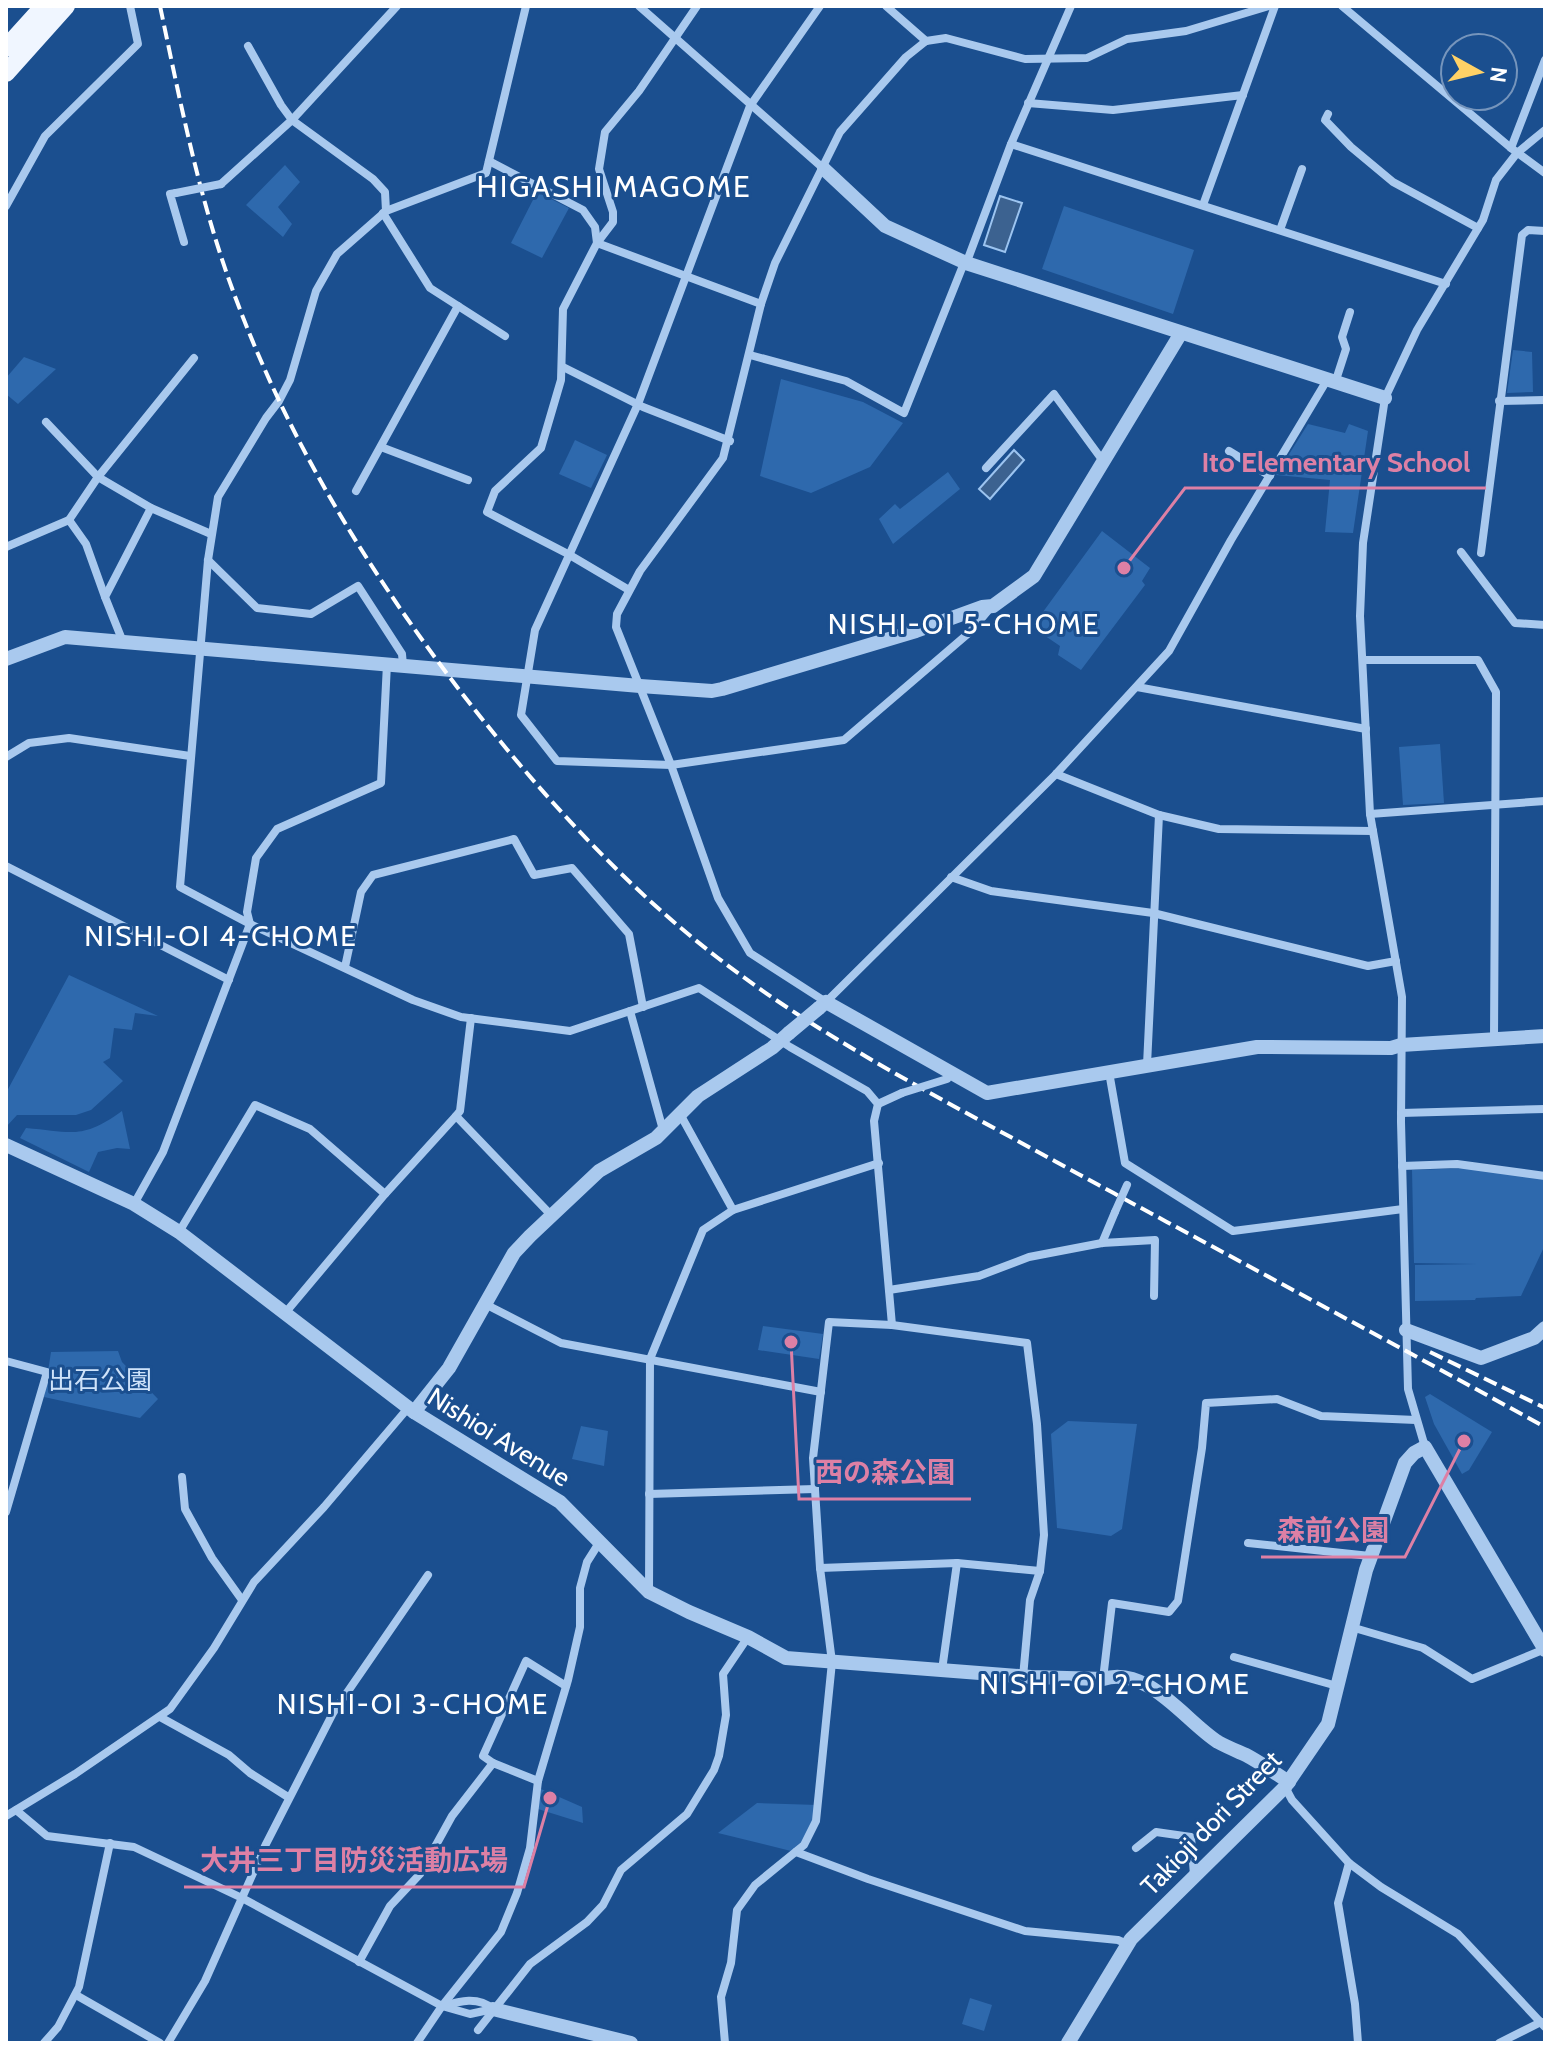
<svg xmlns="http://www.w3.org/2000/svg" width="1551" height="2049" viewBox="0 0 1551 2049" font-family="Cabin,'Noto Sans JP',sans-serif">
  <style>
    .green { fill: #2e69ad }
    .water { fill: #3c6290; stroke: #9cc4f0; stroke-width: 2 }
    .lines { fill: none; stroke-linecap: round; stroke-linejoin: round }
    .minor { stroke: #a9c9ee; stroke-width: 8 }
    .tertiary { stroke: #a9c9ee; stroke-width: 14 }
    .primary { stroke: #f0f6ff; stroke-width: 18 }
    .rail { stroke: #fff; stroke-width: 4; stroke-dasharray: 14 6; stroke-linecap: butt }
    .minor-bridge { stroke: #a9c9ee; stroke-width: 8 }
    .tertiary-bridge { stroke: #a9c9ee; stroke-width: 14 }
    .labels { text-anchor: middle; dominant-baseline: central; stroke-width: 6; stroke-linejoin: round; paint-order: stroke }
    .park-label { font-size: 26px; fill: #cfe3fa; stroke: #1b4f8f }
    .street-label { font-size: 26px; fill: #fff; stroke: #1b4f8f }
    .neighbourhood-label { font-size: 28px; letter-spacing: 2px; fill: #fff; stroke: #1b4f8f }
    .quarter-label { font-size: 30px; letter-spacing: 2px; fill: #fff; stroke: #1b4f8f }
    .leader { fill: none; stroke: #dd80a5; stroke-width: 3 }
    .callout-dot { fill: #dd80a5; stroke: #1b4f8f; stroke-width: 3 }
    .callout-label { font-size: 28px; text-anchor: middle; font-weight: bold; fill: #dd80a5; stroke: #1b4f8f; stroke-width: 6; stroke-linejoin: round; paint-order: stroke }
  </style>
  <rect width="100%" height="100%" fill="#1b4f8f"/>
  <g class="green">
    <path d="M285,165L300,182L278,207L292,224L283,237L246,205Z"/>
    <path d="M537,192L569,208L542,258L511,243Z"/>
    <path d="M1064,206L1194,250L1173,314L1042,269Z"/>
    <path d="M1513,350L1532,352L1533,392L1507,393Z"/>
    <path d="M24,357L56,369L18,404L6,394V378Z"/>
    <path d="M781,379L863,402L903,423L870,467L811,493L760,476Z"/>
    <path d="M1308,424L1345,433L1349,424L1368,431L1353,533L1325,532L1330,480L1276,475Z"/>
    <path d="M575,440L607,455L591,488L559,474Z"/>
    <path d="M948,472L960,489L893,544L879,519L895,504L900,509Z"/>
    <path d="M1102,531L1150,568L1142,581L1145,585L1081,670L1058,655L1060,646L1032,627Z"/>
    <path d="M1440,744L1444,803L1403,805L1399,747Z"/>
    <path d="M69,975L158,1016L135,1013L132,1030L114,1028L110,1058L103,1062L123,1081L91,1110L76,1115H17L6,1127V1093Z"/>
    <path d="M122,1111L130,1149L117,1148L98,1152L89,1172L20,1138L26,1128C72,1132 82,1140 122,1111Z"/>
    <path d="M1470,1168L1545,1179V1245L1521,1296L1476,1298L1475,1300L1415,1301V1265L1476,1264L1414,1263L1412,1170Z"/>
    <path d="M763,1326L823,1334L819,1359L758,1350Z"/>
    <path d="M118,1351L122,1362L158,1399L140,1418L44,1397L51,1352Z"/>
    <path d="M1430,1394L1492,1432L1469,1470L1462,1474L1434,1424L1425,1397Z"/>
    <path d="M1068,1421L1137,1424L1122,1529L1111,1536L1057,1528L1051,1434Z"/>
    <path d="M581,1426L608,1431L604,1466L572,1459Z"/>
    <path d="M541,1789L582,1807L583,1823L538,1809Z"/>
    <path d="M757,1803L818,1805L816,1821L795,1852L718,1833Z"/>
    <path d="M970,1998L992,2005L984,2031L962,2024Z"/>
  </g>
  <g class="water">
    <path d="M1000,196L1022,203L1005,252L984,245Z"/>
    <path d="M1014,450L1024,460L990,499L979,489Z"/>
  </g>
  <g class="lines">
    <g class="minor">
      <path d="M526,6L486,173L386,211L337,254L316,291L290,380L279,401L266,418L218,497L208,560L180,887L250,924L413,1000L461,1017L570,1031L699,988L790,1047L867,1091L878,1104L874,1121L892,1325"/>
      <path d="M639,6L824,169"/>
      <path d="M820,6L750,106L638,404L535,630L521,715L557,761L671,765L844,740L970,632L992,606"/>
      <path d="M886,6L926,41"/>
      <path d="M1269,6L1186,31L1127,39L1087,58L1025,59L946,38L926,41L906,57L840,132L775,263L761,304L723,458L640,571L617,614L616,627L671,765L718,898L750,953L826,1002L1056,774L1169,651L1231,540L1327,380"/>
      <path d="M1342,6L1511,148L1545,173"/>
      <path d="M248,46L281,105L292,120L373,179L385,192L386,211"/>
      <path d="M1028,103L1113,110L1243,95"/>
      <path d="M1328,114L1325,120L1351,147L1393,182L1478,228"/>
      <path d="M1011,144L1446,284"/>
      <path d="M1511,148L1545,60"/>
      <path d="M489,161L583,210L595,227L597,243L761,304"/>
      <path d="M221,184L292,120L397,6"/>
      <path d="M176,193L170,194L184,242"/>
      <path d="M1203,205L1275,6"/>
      <path d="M6,206L45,136L138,44L130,6"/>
      <path d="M383,213L430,288L505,336"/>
      <path d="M1280,230L1302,169"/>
      <path d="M750,355L846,381L904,413L962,268L969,256L1011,144L1071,6"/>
      <path d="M563,367L643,407L730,441"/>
      <path d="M1335,383L1346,349L1342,337L1350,312"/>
      <path d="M1499,401L1545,400"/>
      <path d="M46,422L98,477L151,508L211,534"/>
      <path d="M381,447L468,480"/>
      <path d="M1229,451L1270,476"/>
      <path d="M986,468L1054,394L1103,461"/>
      <path d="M356,491L458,306"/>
      <path d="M69,520L86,544L105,597"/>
      <path d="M6,547L69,520L98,477L194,358"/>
      <path d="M1461,552L1515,623L1545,625"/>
      <path d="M1481,553L1522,235L1528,230L1545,231"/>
      <path d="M208,560L257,608L311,614L358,586L402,654L403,665"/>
      <path d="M629,590L568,554L487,512L495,491L541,448L561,380L563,309L597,243L613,222V212L599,169L605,132L639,91L697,6"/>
      <path d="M123,642L105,597L151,508"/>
      <path d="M1364,660H1478L1496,692L1494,1039"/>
      <path d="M1137,687L1366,729"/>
      <path d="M6,757L29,743L69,738L190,756"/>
      <path d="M1056,774L1159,815L1219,829L1373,831"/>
      <path d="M1370,814L1545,801"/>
      <path d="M6,866L229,980"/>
      <path d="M951,877L991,891L1153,913L1368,966L1396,961"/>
      <path d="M345,967L361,892L373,875L514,839L534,875L572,868L629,934L643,1007"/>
      <path d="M630,1011L663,1130"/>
      <path d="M471,1018L460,1111L456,1116L551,1215"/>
      <path d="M1147,1065L1159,815"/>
      <path d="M1109,1072L1125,1163L1233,1231L1403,1209"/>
      <path d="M878,1104L902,1093"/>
      <path d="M1401,1113L1545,1109"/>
      <path d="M680,1114L733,1210"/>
      <path d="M1402,1166L1457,1164L1545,1176"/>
      <path d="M134,1204L163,1152L250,924L247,912L256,858L277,829L381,783L387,664"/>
      <path d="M179,1232L255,1105L310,1129L385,1194"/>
      <path d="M1102,1243L1115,1212"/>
      <path d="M889,1290L979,1276L1029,1257L1102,1243L1155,1240L1154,1296"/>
      <path d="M485,1304L561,1343L821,1392"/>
      <path d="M286,1312L385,1194L456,1116"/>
      <path d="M6,1361L47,1372L6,1512"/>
      <path d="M1425,1447L1408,1389L1401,1122L1402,997L1370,814L1360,616L1363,543L1385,398L1417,330L1483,220L1496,180L1517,153L1545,130"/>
      <path d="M182,1477L185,1509L212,1558L242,1600"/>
      <path d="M649,1494L815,1489"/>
      <path d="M1248,1543L1370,1556"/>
      <path d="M820,1568L957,1563L1040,1571"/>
      <path d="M649,1592L650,1359L703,1230L733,1210L879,1163"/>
      <path d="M1351,1627L1423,1648L1472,1679L1545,1649"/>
      <path d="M1234,1657L1337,1686"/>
      <path d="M942,1670L957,1563"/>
      <path d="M1103,1679L1112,1603L1169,1612L1178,1601L1202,1448L1206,1403L1277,1399L1321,1416L1416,1420"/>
      <path d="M160,1717L229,1755L250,1773L288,1797"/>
      <path d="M493,1763L483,1756L526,1661L566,1686"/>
      <path d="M1285,1787L1292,1800L1349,1863L1381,1887L1458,1934L1545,2027"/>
      <path d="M16,1810L47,1836L134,1847L242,1898L442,2006L470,2014L493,2009"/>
      <path d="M6,1816L75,1774L170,1709L214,1648L254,1582L324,1507L408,1408"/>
      <path d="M1136,1848L1156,1832L1191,1837L1194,1875"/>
      <path d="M796,1852L868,1879L1025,1931L1118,1940L1127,1944"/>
      <path d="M1349,1863L1338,1903L1355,2004L1358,2043"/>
      <path d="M359,1962L390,1906L420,1874L452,1816L493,1763L538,1781"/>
      <path d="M76,1995L160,2043"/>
      <path d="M442,2006C460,2001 478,1996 493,2009"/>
      <path d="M478,2030L530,1964L587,1922L603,1905L621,1870L687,1814L714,1770L719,1756L726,1715L723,1674L748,1637"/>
      <path d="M44,2043L58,2027L79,1987L110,1843"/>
      <path d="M168,2043L205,1981L266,1844L333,1713L428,1575"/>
      <path d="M417,2043L442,2006L501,1932L517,1893L530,1848L538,1781L568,1680L580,1627V1588L587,1562L599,1543"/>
      <path d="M725,2043L721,1997L731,1963L737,1910L755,1885L804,1845L816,1821L832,1662L820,1568L813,1458L829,1322L892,1325L1027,1343L1037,1424L1044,1535L1040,1571L1030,1600L1023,1677"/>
      <path d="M1499,2043L1541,2022"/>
    </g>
    <g class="tertiary">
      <path d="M824,169L885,226L966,263L1385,398"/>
      <path d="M6,659L65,637L640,686L712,691L722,689L916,631L982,607L993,606L1034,576L1181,333"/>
      <path d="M819,1008L826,1002L987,1093L1257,1047L1391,1048L1401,1045L1545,1036"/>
      <path d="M6,1145L134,1204L179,1232L414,1412L560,1502L649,1592L689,1612L748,1637L786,1658L1031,1677L1103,1679C1148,1665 1185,1721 1218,1742C1227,1747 1237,1751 1246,1755C1261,1763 1275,1773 1289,1782"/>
      <path d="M1406,1330L1481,1358L1534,1338L1545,1328"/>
      <path d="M414,1412L449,1368L514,1253L530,1236L599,1171L656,1138L698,1096L772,1048L789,1033"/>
      <path d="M493,2009L631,2043"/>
      <path d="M1068,2043L1131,1939L1285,1787L1328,1724L1366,1570L1405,1463L1414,1453L1425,1447L1545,1650"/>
    </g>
    <g class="primary">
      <path d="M6,48L44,6"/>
      <path d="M6,73L66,6"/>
    </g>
    <g class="rail">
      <path d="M160,6C181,105 200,204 236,299C290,444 370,574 464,696C539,792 622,884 718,958C820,1037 936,1096 1049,1158C1214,1248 1380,1336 1545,1427"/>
      <path d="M1430,1352L1545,1408"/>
    </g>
    <g class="minor-bridge">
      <path d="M176,193L221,184"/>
      <path d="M902,1093L947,1079"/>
      <path d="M1115,1212L1127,1185"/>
    </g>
    <path class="tertiary-bridge" d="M789,1033L819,1008"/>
  </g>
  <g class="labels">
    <g class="park-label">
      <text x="100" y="1380">出石公園</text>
    </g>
    <g class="street-label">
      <text transform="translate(499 1437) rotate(32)">Nishioi Avenue</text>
      <text transform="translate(1211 1823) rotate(-46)">Takioji dori Street</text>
    </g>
    <g class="neighbourhood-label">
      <text x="964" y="624">NISHI-OI 5-CHOME</text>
      <text x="221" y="936">NISHI-OI 4-CHOME</text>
      <text x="1115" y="1684">NISHI-OI 2-CHOME</text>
      <text x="413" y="1704">NISHI-OI 3-CHOME</text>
    </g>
    <g class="quarter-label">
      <text x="614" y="186">HIGASHI MAGOME</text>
    </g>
  </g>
  <path class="leader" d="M1124 568L1185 488H1486M791 1342L799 1499H971M1464 1441L1405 1557H1261M550 1798L524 1887H184"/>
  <g class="callout-dot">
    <circle cx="1124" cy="568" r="8"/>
    <circle cx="791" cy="1342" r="8"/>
    <circle cx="1464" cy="1441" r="8"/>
    <circle cx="550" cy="1798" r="8"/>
  </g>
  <g class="callout-label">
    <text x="1336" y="472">Ito Elementary School</text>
    <text x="885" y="1482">西の森公園</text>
    <text x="1333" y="1540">森前公園</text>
    <text x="354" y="1870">大井三丁目防災活動広場</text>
  </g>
  <rect width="1551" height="2049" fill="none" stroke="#ffffff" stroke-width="16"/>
  <g transform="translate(1479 72) rotate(98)"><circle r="38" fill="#1b4f8f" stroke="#7695bc" stroke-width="2"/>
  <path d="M0-6L14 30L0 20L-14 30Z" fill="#ffd166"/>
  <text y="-12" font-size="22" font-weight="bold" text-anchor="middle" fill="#ffffff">N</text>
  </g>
</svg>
